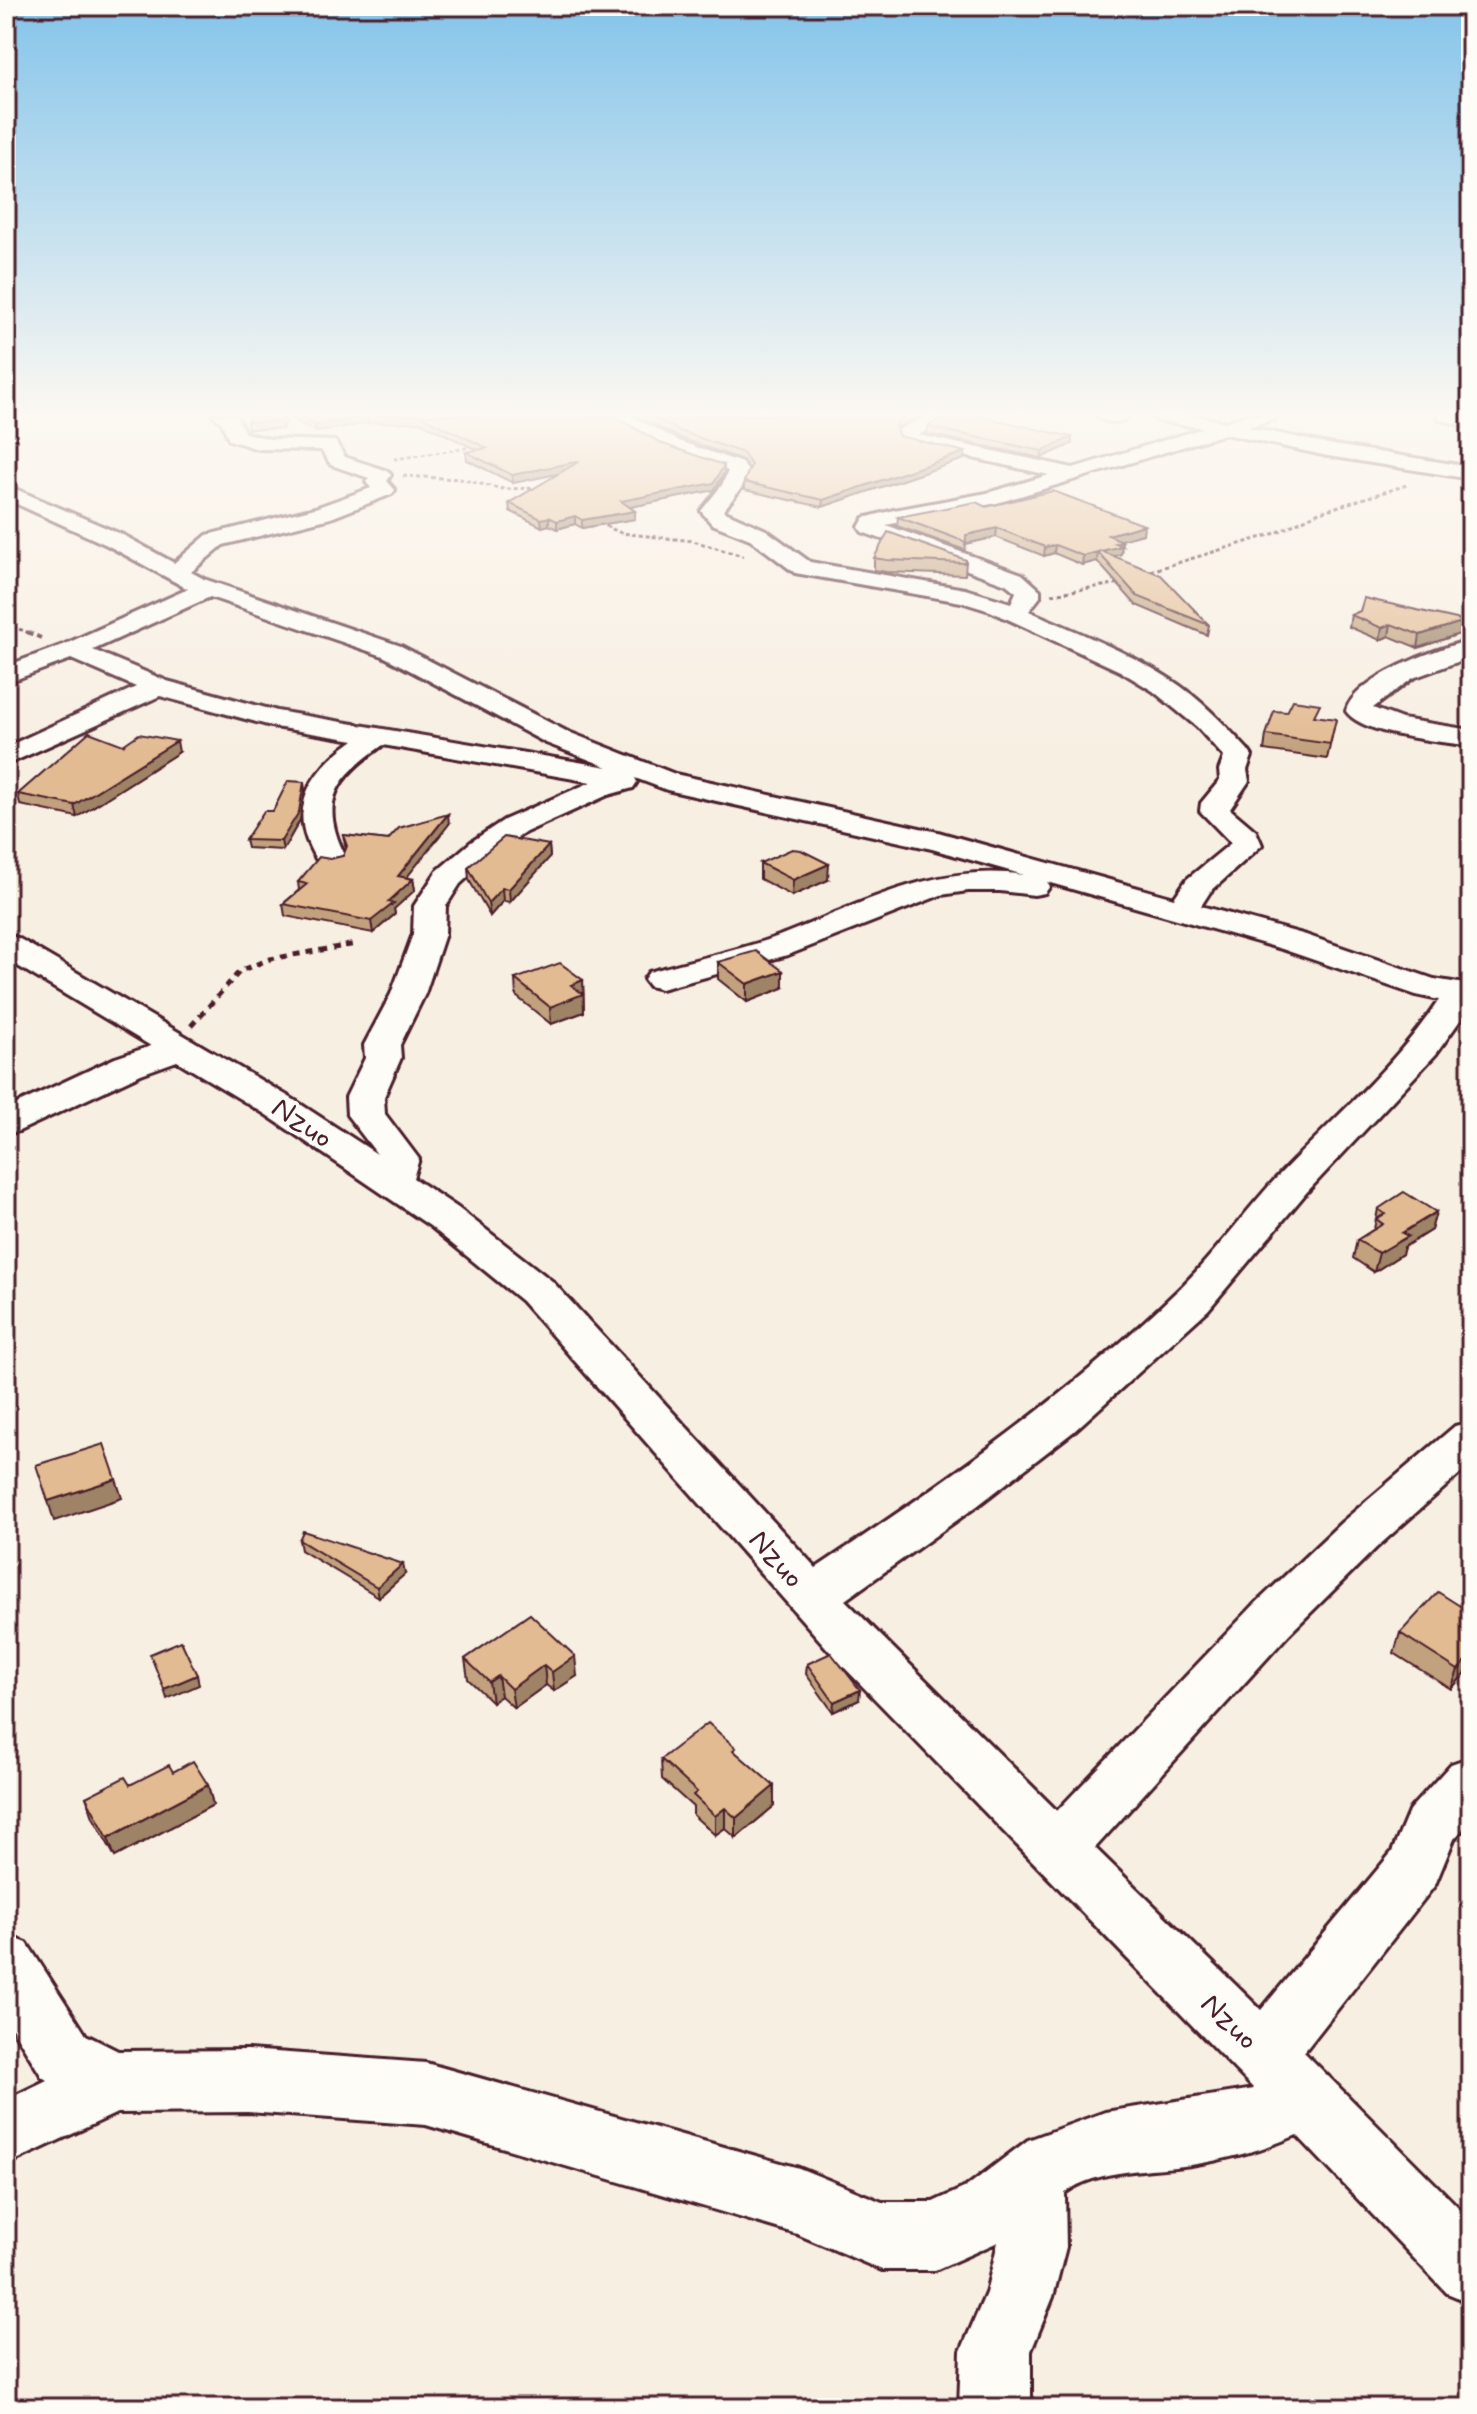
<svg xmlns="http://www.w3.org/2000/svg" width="1477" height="2414" viewBox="0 0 1477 2414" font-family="Mynerve,sans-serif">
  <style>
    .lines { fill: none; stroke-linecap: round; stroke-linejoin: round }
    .minor-casing { stroke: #4a1f2b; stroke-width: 6 }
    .path-far2 { stroke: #4a1f2b; stroke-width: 3; stroke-dasharray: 4 3; stroke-linecap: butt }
    .path-far1 { stroke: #4a1f2b; stroke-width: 4; stroke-dasharray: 6 4; stroke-linecap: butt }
    .path { stroke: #4a1f2b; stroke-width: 5; stroke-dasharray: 7 6; stroke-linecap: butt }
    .minor { fill: #fdfcf7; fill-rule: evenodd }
    .wall { fill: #c2a17e; stroke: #4a1f2b; stroke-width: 2 }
    .shaded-wall { fill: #9e8366; stroke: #4a1f2b; stroke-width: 2 }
    .building { fill: #e2bb92; stroke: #4a1f2b; stroke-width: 2 }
    .labels { text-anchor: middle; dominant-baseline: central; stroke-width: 7; stroke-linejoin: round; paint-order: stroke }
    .near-street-label { font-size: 32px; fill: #4a1f2b; stroke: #fdfcf7 }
  </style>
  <rect width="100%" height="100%" fill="#f8efe3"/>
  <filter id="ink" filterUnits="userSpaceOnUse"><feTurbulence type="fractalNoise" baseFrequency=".0125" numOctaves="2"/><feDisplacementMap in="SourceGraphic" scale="16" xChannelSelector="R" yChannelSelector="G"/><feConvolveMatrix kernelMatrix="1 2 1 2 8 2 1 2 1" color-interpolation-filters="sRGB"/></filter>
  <g filter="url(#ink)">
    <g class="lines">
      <defs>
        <g id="minor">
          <path d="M213,415H236L245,433L270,439L335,441L345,457L388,471L391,475L387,481L395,490L392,494L331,518L223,545L191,572L204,579L401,646L566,731L675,774L938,832L1174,898L1187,879L1231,843L1200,811L1201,803L1220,780L1219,770L1224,757L1197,727L1153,691L1120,671L990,611L961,602L795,573L750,539L712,524L701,511L722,485L728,471L665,449L605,415H629L679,441L742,463L748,471L742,487L723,511L766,530L810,562L965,589L1011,603L1016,592L1006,584L862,532L859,527L864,518L894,510L987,493L1049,475L901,442L897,433L900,429L929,415H953L919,435L1073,468L1204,428L1159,421L1150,415H1194L1225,422L1247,415H1277L1275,419L1248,427L1328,444L1471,467V479L1328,456L1225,434L997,503L886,525L1022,574L1040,590V597L1029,611C1076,632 1127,651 1170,679C1200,698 1224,724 1248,750L1252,756L1247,770L1249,781L1230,809L1256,831L1262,845L1210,892L1201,906L1306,935L1434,979L1471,985V1005L1436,1054L1306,1193L1208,1310L1073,1432L977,1506L845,1600L1057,1811L1253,1606L1342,1522L1455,1426L1471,1422V1464L1376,1548L1289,1634L1095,1848L1261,2010L1392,1852L1410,1809L1451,1764L1471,1757V1820L1454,1839L1435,1885L1304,2052L1471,2220V2303L1447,2293L1297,2135C1262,2150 1228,2159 1191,2165C1152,2171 1097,2168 1065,2193L1066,2247L1053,2297L1031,2351V2408H959L961,2351L986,2293L998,2242L935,2270H882L797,2234L426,2125L248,2112L117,2113L6,2165V2100L47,2080L42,2077L6,2018V1935L27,1943L86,2035L118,2051L248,2050L426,2063L799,2168L882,2202H933L966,2187L1028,2140L1105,2112L1254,2089L839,1662L522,1301L430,1226L265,1114L177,1061L141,1074L19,1131L6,1134V1109L115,1058L151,1046L6,959V935L18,938L291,1098L377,1154L347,1115L346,1097L365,1058L364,1045L391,994L413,934L414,906L437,871L471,842L504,820L591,782L383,745C335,779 318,801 346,858L342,865L331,867L320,865C284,813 307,773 354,740L275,727L160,696L6,765V747L136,687L71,659L6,683V666L63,645L188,589L107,545L6,499V485L123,535L174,563L207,535L315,508L371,488L366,482L369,478L331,465L321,450L258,449L229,440L222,423ZM210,597L383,656L546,743L608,767L277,711L167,681L93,650ZM635,778L667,790L932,849L1024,875C934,862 860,905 779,936C737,951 692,960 649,972L644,979L649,986L661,989L788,955L941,895L968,891H1000L1034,895L1045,893L1050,886L1047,882L1282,949L1416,995L1439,1000C1395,1066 1335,1117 1280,1174C1244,1212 1214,1256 1176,1292C1067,1397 942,1484 816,1568L552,1281L458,1208L413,1178L419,1159L385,1114L384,1097L401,1058L400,1045L425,994L445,934L446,906L460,884L493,854L526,832L608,795L633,788L637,782Z"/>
          <path d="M1096,415H1130C1123,424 1103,424 1096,415Z"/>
          <path d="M1437,415L1471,416V428L1439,419Z"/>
          <path d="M1471,640V657L1413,678L1373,708L1402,719L1471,730V746C1441,741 1363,736 1346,711C1355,677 1439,648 1471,640Z"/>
        </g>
      </defs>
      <use href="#minor" class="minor-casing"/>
      <g class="path-far2">
        <path d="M394,459L462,449L468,447L467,442"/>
        <path d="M403,476L460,479L503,489L539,488"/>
        <path d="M599,523L621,533L693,541L743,556"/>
        <path d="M1144,573L1276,533L1317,513L1407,485"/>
        <path d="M1052,594L1121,583"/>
        <path d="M6,624L32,634"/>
      </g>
      <path class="path-far1" d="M27,632L41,638"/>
      <path class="path" d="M191,1026L240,971L270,959L356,944"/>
      <use href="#minor" class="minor"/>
    </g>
    <g class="wall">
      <path d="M251,415H611L663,444L724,473L714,490L629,507L635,511V519L582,528L575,524L557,529L549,525L542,527L510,511L509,503L561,473L513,483L467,460L466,452L477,450L420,422L368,423L316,432L289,417L282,429H248L247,422Z"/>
      <path d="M636,415H922L898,427L896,430L899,436L964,459L822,507L744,490V482L749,469L743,460L680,438Z"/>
      <path d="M980,417L1072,444L1041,458L927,434L928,427Z"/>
      <path d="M986,507L1143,534L1120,540L1122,541L1121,554L1114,556L1209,625L1207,635L1136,605L1097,561L1082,565L1054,553L1044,556L996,537L966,544L965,550L897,526L898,517Z"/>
      <path d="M874,558L966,560L965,575L886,572L874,570Z"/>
      <path d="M1351,615L1462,633L1418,648L1389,636L1380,640L1349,627Z"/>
      <path d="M1317,717L1336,719L1327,759L1264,750L1266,735Z"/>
      <path d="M123,745L179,752L77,817L20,805L18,794Z"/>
      <path d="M305,790L300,820L283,850L247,848L245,840L273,811Z"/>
      <path d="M449,824L407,877L413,879L415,890L394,909L395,914L373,933L285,916L283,904L299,890L298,882L330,859L343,856L346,850L343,835L388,840Z"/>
      <path d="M549,845L550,857L510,902L503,901L490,916L469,880L468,867Z"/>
      <path d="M760,863L828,880L792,896L760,879Z"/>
      <path d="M718,962L783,988L747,1002L718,979Z"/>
      <path d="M515,979L583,980L584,1012L551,1024L516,996Z"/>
      <path d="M1378,1209L1436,1212L1431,1230L1404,1247L1402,1254L1374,1272L1353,1258L1357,1240L1374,1229Z"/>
      <path d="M299,1540L405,1574L379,1597L301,1550Z"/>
      <path d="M530,1614L577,1676L554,1691L546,1685L514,1708L501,1696L492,1702L468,1679L465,1659Z"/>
      <path d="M1400,1633L1471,1667L1451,1689L1394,1653Z"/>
      <path d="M807,1664L859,1700L833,1712L806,1674Z"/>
      <path d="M736,1753L774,1806L736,1838L725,1828L715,1835L693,1815V1807L662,1779L661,1759Z"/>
      <path d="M173,1772L208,1785L213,1805L115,1857L93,1817L86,1797Z"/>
      <path d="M1471,2128V2144L1466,2139Z"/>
    </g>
    <g class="shaded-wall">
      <path d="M285,415H289V417L282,429L281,422Z"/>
      <path d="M908,415H922L898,427L894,434L895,427L898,420Z"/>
      <path d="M367,416L368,423L316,432L315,425Z"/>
      <path d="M1072,437V444L1041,458L1042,451Z"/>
      <path d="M965,452L964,459L822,507L823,500Z"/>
      <path d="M580,461L581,469L513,483L512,475Z"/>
      <path d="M724,465V473L714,490L621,509V501Z"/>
      <path d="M635,511V519L582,528V520Z"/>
      <path d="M575,516V524L557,529V521Z"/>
      <path d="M549,517V525L542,527L541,519Z"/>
      <path d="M1144,525L1143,534L1107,544L1108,535Z"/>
      <path d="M997,528L996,537L965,544L966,535Z"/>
      <path d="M1122,541L1121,554L1104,559L1101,551L1115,543Z"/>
      <path d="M1055,545L1054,553L1044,556L1045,547Z"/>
      <path d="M1098,552L1097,561L1082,565L1083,556Z"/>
      <path d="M1465,621L1462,633L1418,648L1420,635Z"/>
      <path d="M1391,624L1389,636L1380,640L1382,628Z"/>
      <path d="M177,741L179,752L77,817L74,805Z"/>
      <path d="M304,782L305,790L300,820L283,850L281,841Z"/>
      <path d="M448,814L449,824L399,887L398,876Z"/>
      <path d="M549,845L550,857L510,902L509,889Z"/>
      <path d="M829,864L828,880L792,896L793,880Z"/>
      <path d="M413,879L415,890L394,909L395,914L373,933L371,921L388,902Z"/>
      <path d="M502,888L503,901L490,916L488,903Z"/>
      <path d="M783,971V988L747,1002V984Z"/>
      <path d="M583,980L584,1012L551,1024L550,1007L571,985Z"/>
      <path d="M1436,1212L1431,1230L1404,1247L1402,1254L1374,1272L1379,1253L1402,1233Z"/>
      <path d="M116,1479L122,1498L54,1521L48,1501Z"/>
      <path d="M403,1564L405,1574L379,1597L377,1587Z"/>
      <path d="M1471,1655V1667L1451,1689L1458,1670Z"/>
      <path d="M575,1656L577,1676L554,1691L552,1672Z"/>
      <path d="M544,1665L546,1685L514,1708L511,1689Z"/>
      <path d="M197,1675L199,1685L167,1699L164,1689Z"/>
      <path d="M498,1676L501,1696L492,1702L489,1682Z"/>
      <path d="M860,1690L859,1700L833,1712L834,1702Z"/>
      <path d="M208,1785L213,1805L115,1857L108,1838Z"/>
      <path d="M774,1786V1806L736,1838V1818Z"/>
      <path d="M725,1808V1828L715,1835V1816Z"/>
    </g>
    <g class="building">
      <path d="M251,415H285L281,422H247Z"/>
      <path d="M298,415H411L367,416L315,425Z"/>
      <path d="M419,415H611L663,444L724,465L714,483L621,501L635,511L582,520L575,516L557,521L549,517L541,519L509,503L580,461L512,475L466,452L487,448Z"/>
      <path d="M649,415H908L898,420L895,427L899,436L965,452L823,500L744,482L751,465L743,453L680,431Z"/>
      <path d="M946,415H979V416L1072,437L1042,451L928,427Z"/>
      <path d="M1053,491L1144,525L1108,535L1122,541L1115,543L1122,546L1101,551L1161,575L1209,625L1137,596L1098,552L1083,556L1055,545L1045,547L997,528L966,535V542L898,517L976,502L986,507Z"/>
      <path d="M888,532L966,560V563L887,560L874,558Z"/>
      <path d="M1364,598L1465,621L1420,635L1391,624L1382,628L1351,615L1360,611Z"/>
      <path d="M1293,700L1320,704L1314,716L1336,719L1330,744L1266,735L1274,711L1287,712Z"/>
      <path d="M89,732L123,745L139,734L177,741L74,805L18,794Z"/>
      <path d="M288,781L304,782L299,812L281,841L245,840L264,811H273Z"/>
      <path d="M448,814L398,876L413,879L388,902L394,903L371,921L283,904L307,884L298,882L319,857L330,859L343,856L347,846L343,835L388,840L399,828Z"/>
      <path d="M504,837L549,845L509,889L502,888L488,903L468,867Z"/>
      <path d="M792,849L801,850L829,864L793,880L760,863Z"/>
      <path d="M756,951L783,971L747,984L718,962Z"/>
      <path d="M560,963L583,980L571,985L583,994L550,1007L515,979Z"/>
      <path d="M1404,1192L1436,1212L1402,1233L1408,1236L1379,1253L1357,1240L1383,1224L1376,1219L1385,1214L1378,1209Z"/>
      <path d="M104,1444L116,1479L48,1501L36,1465Z"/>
      <path d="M303,1531L403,1564L377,1587L299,1540Z"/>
      <path d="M1438,1592L1471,1613V1655L1458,1670L1400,1633Z"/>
      <path d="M530,1614L575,1656L552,1672L544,1665L511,1689L498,1676L489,1682L465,1659Z"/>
      <path d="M181,1641L197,1675L164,1689L150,1654Z"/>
      <path d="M831,1653L860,1690L834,1702L807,1664Z"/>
      <path d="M708,1723L736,1748L733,1750L774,1786L736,1818L725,1808L715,1816L693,1795L697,1792L661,1759Z"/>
      <path d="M193,1761L208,1785L108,1838L86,1797L125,1777L130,1785L169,1765L173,1772Z"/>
    </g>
  </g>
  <linearGradient id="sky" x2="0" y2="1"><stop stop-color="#84c4ea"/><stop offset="0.55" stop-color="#fcf8f2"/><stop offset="1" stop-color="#fcf8f2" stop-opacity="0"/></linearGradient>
  <rect width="1477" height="753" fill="url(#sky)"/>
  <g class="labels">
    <g class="near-street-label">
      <text transform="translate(302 1123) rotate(34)">Nzuo</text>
      <text transform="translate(776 1559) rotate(48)">Nzuo</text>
      <text transform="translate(1229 2022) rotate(44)">Nzuo</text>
    </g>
  </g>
  <rect width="1477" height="2414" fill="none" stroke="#fdfcf7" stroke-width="32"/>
  <rect x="16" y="16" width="1445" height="2382" fill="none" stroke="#4a1f2b" stroke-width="3" filter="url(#ink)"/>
</svg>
